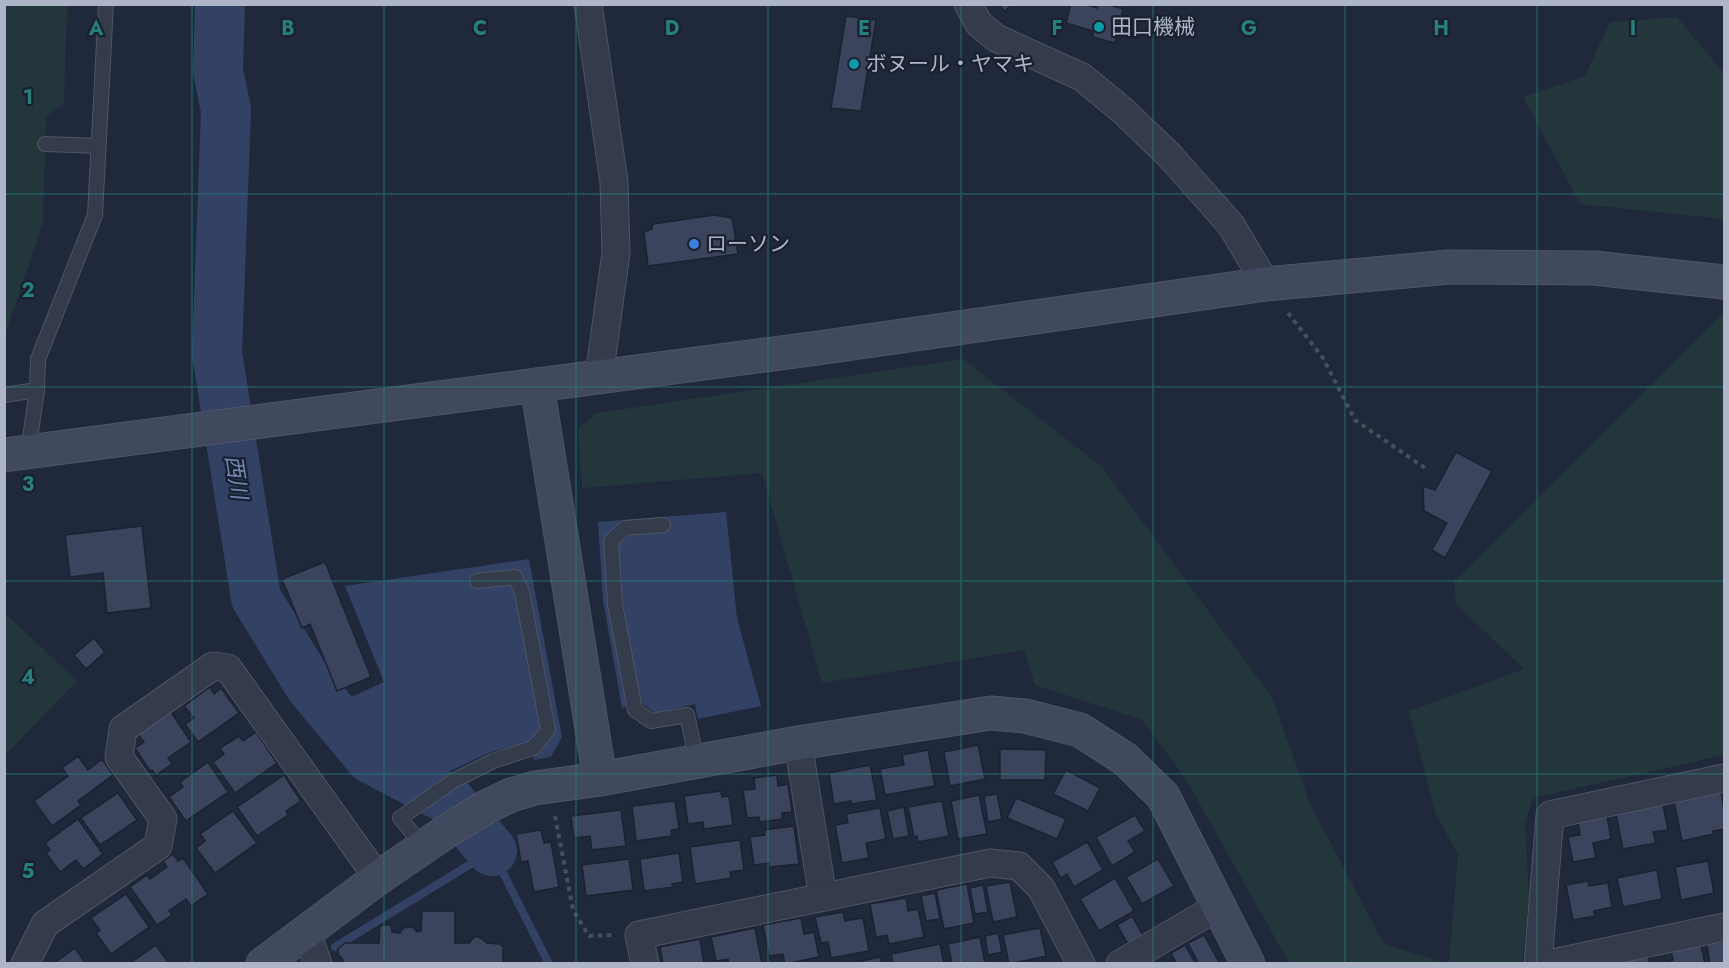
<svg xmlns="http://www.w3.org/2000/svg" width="1729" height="968" viewBox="0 0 1729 968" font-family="Jost,'Noto Sans JP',sans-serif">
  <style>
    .green { fill: #22363c }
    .water { fill: #324164 }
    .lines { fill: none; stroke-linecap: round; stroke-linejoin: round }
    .stream { stroke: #324164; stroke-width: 8 }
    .river { stroke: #324164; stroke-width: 50 }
    .building { fill: #3b445c; stroke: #1b2232; stroke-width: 1.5 }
    .lane-casing { stroke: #4e5566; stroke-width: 16 }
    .street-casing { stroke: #4e5566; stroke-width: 29 }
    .secondary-casing { stroke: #4e5566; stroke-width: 35 }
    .path { stroke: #40535a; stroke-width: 4; stroke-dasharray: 4.5 4.5; stroke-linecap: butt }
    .lane { stroke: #343b4b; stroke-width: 14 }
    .street { stroke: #343b4b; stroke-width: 27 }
    .secondary { stroke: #41495f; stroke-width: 33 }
    .grid { fill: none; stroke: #277f7c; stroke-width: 1.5; stroke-opacity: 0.55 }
    .culture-dot { fill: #0f9aa8; stroke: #192030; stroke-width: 2 }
    .shop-dot { fill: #3f7fe0; stroke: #192030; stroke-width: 2 }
    .labels { text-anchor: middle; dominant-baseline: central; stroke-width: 4.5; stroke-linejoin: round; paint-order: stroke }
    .poi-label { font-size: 21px; fill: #aeb5c8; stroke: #192030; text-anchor: start }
    .water-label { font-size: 22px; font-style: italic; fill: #7487b2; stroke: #192030 }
    .grid-label { font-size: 20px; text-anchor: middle; font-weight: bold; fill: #277f7c; stroke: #192030; stroke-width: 4.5; stroke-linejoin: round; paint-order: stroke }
  </style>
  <rect width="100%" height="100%" fill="#20283b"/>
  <g class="green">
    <path d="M5,5H67L64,103L46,117L43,223L5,335Z"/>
    <path d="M1677,17L1724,73V219L1580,204L1523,97L1585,76L1610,22Z"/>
    <path d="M1724,312V755L1533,798L1525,822L1529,896L1522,963H1449L1458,854L1435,813L1409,711L1524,669L1456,604L1454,582Z"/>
    <path d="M963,359L1102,467L1272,697L1311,806L1384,944L1446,963H1289L1185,778L1142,720L1035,685L1024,650L822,683L762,473L582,488L578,429L597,413Z"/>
    <path d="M4,612L77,681L5,755H4Z"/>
  </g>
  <g class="water">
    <path d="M726,512L737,618L761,706L698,719L695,704L655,713L641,703L622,708L603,600L598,522Z"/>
    <path d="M529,559L562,737L551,757L534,760L529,742L491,752L446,773L374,739L349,698L384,682L345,586Z"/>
  </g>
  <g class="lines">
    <path class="stream" d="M335,947L492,851L549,964"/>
    <path class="river" d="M220,4L218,71L226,110L217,353L256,598L310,686L370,758L448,799L492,851"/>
  </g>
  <g class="building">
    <path d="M998,4H1012L1005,11Z"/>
    <path d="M1071,4H1084L1097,8L1098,4H1106L1123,9L1115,43L1093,37V31L1066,23Z"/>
    <path d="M846,16L876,20L861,111L831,108Z"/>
    <path d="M714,215L732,218L738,254L648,266L644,232L652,229L653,224Z"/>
    <path d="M1456,452L1492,471L1445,558L1432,550L1447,523L1424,511L1423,486L1435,490Z"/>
    <path d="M142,526L151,608L107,613L103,573L70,577L65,535Z"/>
    <path d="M325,562L371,677L337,691L310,624L302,628L282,579Z"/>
    <path d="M94,638L105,652L86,669L74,655Z"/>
    <path d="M210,687L214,694L221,688L239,713L198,742L185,724L194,718L184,706Z"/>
    <path d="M171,712L191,742L168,758L172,764L156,775L152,770L150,771L135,748L144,742L138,734Z"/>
    <path d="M256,732L277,763L235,793L213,762L224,754L220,748L239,736L243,741Z"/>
    <path d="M978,745L985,779L950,786L944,752Z"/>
    <path d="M1000,749L1046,750L1045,780H1000Z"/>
    <path d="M928,750L935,786L885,795L880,769L904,765L902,755Z"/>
    <path d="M78,756L88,770L102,759L113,775L78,801L81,805L52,826L34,801L68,776L62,768Z"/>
    <path d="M208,762L228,792L186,821L169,797L183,787L180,782Z"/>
    <path d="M870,765L877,800L851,804V801L834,804L829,773Z"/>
    <path d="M1066,770L1100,788L1088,811L1053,794Z"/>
    <path d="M284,775L301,801L286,811L288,815L257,836L237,807Z"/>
    <path d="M777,775L778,786L788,784L792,812L782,813V819L760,822L759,817L747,818L743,790L755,789L754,778Z"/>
    <path d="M721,791L722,797L729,796L733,825L704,829L703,822L688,824L684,796Z"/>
    <path d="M1721,791L1724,811V829L1713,831L1714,834L1682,841L1674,801Z"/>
    <path d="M118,793L137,820L100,845L81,818Z"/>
    <path d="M997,794L1002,819L988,822L984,796Z"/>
    <path d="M979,795L987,834L958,839L951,801Z"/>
    <path d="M1016,798L1066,819L1057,839L1007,818Z"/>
    <path d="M1662,800L1668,830L1653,832L1656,843L1623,849L1615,809Z"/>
    <path d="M675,801L679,829L671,830L672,836L636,841L632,806Z"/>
    <path d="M942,801L949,836L918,842L917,836L914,837L908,807Z"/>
    <path d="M904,807L909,836L893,839L887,811Z"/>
    <path d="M880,808L886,839L866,843L869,858L842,863L835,825L848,823L846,814Z"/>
    <path d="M621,810L626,846L592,850L590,836L574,838L571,816Z"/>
    <path d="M233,811L257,843L215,873L196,848L205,841L200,834Z"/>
    <path d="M1135,815L1145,831L1128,841L1135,852L1112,866L1096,837Z"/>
    <path d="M1607,816L1611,839L1593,843L1596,858L1573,862L1568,837L1580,835L1578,822Z"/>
    <path d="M78,819L103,854L83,869L76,860L60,872L46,853L50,850L45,843Z"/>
    <path d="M794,826L799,864L769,867V863L754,865L750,837L765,835L764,830Z"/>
    <path d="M541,830L544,843L551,842L559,887L534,892L528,861L521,862L516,834Z"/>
    <path d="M740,840L744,870L730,872L731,878L695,884L690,847Z"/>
    <path d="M1087,842L1103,870L1074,887L1067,874L1061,878L1052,862Z"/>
    <path d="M679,853L683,882L672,884L673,887L644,891L640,859Z"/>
    <path d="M173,854L178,861L183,858L208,894L191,906L186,899L169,911L172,915L157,925L130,887L147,875L150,879L167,867L163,861Z"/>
    <path d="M629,859L633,890L586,896L582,865Z"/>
    <path d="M1158,859L1174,886L1142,904L1126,877Z"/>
    <path d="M1708,861L1714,893L1681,900L1675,867Z"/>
    <path d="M1657,870L1662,899L1623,907L1617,878Z"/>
    <path d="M1115,878L1134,911L1099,931L1080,899Z"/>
    <path d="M1588,881L1589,886L1608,883L1612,907L1594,911L1595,916L1573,920L1566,885Z"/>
    <path d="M1010,882L1017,917L993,922L986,886Z"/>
    <path d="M967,884L974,923L944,929L936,890Z"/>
    <path d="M983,885L988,912L975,914L970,888Z"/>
    <path d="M935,893L940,919L926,921L921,896Z"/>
    <path d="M126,894L149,927L111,954L96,933L100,930L91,918Z"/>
    <path d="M906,898L908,911L918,909L924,937L889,944L887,935L876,937L870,904Z"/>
    <path d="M422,911H455V943H469L474,937H479L487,943L500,944L503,947V964H343V960L338,954V949L345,943H379L380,926L383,925H391L392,932L400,933L403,928L410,927H413L417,932L421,931Z"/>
    <path d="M843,912L845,921L863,918L869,951L831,958L828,942L821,943L815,917Z"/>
    <path d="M1132,916L1143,935L1128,944L1117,925Z"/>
    <path d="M801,918L804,934L814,932L819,957L785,964L783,954L769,956L763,925Z"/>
    <path d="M755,928L762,964H729L728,959L716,961L711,937Z"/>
    <path d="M1040,928L1046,956L1009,964L1003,935Z"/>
    <path d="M998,933L1002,952L988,955L985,936Z"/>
    <path d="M1204,935L1220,964H1199L1188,943Z"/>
    <path d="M980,937L985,964H952L948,944Z"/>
    <path d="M1724,937V964H1710L1706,940Z"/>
    <path d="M700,939L704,964H663L660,947Z"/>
    <path d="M1700,941L1705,964H1661L1673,960L1670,946Z"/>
    <path d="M940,944L944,964H893L891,954Z"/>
    <path d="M156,945L169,964H129Z"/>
    <path d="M1185,945L1196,964H1177L1171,953Z"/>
    <path d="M75,948L86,964H53Z"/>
    <path d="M1648,955L1650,964H1618L1617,960Z"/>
    <path d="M880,957L882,964H849Z"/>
  </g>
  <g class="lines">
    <defs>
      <g id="lane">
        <path d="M45,144L98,146"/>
        <path d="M4,395L37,390"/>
        <path d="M28,452L37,390L38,359L95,215L106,4"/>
        <path d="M663,525L625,528L611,541L615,604L635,710L651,721L687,715L697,761"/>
        <path d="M424,847L400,818L453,781L493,761L533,748L548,730L522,592L515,577L477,581"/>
      </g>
      <g id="street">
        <path d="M588,4L614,182L616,253L599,377"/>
        <path d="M968,4L979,24L996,38L1082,77L1122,110L1169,155L1231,225L1266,284"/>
        <path d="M798,743L823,897"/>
        <path d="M306,931L318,964"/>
        <path d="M25,964L45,924L158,846L163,819L119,757L123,729L213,666L228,668L378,878"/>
        <path d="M645,964L639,935L990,863L1019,866L1041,888L1081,964"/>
        <path d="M1120,964L1219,906"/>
        <path d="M1538,964L1550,815L1724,778"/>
        <path d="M1548,964L1724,927"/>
      </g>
      <g id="secondary">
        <path d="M537,385L600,779"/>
        <path d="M4,455L811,349L1266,284L1449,267L1594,268L1724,282"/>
        <path d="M263,964L378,878L447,831L486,807L511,795L535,788L600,779L798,743L991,713L1025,716L1080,730L1125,759L1163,796L1248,964"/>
      </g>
    </defs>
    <use href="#lane" class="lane-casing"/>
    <use href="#street" class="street-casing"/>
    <use href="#secondary" class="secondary-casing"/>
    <g class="path">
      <path d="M1288,313L1323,358L1355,420L1425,468"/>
      <path d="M555,816L573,910L589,936L612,935"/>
    </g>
    <use href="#lane" class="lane"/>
    <use href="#street" class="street"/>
    <use href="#secondary" class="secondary"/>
  </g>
  <path class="grid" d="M192,4V964M384,4V964M576,4V964M768,4V964M961,4V964M1153,4V964M1345,4V964M1537,4V964M4,194H1724M4,387H1724M4,581H1724M4,774H1724"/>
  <g class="culture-dot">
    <circle cx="1099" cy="27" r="6"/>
    <circle cx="854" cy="64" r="6"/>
  </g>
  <circle class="shop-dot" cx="694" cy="244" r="6"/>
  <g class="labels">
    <g class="poi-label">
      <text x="1111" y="27">田口機械</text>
      <text x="866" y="64">ボヌール・ヤマキ</text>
      <text x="706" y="244">ローソン</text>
    </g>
    <g class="water-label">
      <text transform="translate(237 477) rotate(81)">西川</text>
    </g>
  </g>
  <g class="grid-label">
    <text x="96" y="35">A</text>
    <text x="288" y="35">B</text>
    <text x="480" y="35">C</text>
    <text x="672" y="35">D</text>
    <text x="864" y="35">E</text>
    <text x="1057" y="35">F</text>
    <text x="1249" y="35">G</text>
    <text x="1441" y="35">H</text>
    <text x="1633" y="35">I</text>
    <text x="28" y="104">1</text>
    <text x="28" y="297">2</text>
    <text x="28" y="491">3</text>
    <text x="28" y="684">4</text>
    <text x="28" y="878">5</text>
  </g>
  <rect width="1729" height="968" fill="none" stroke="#aeb5c8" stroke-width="12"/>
</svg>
